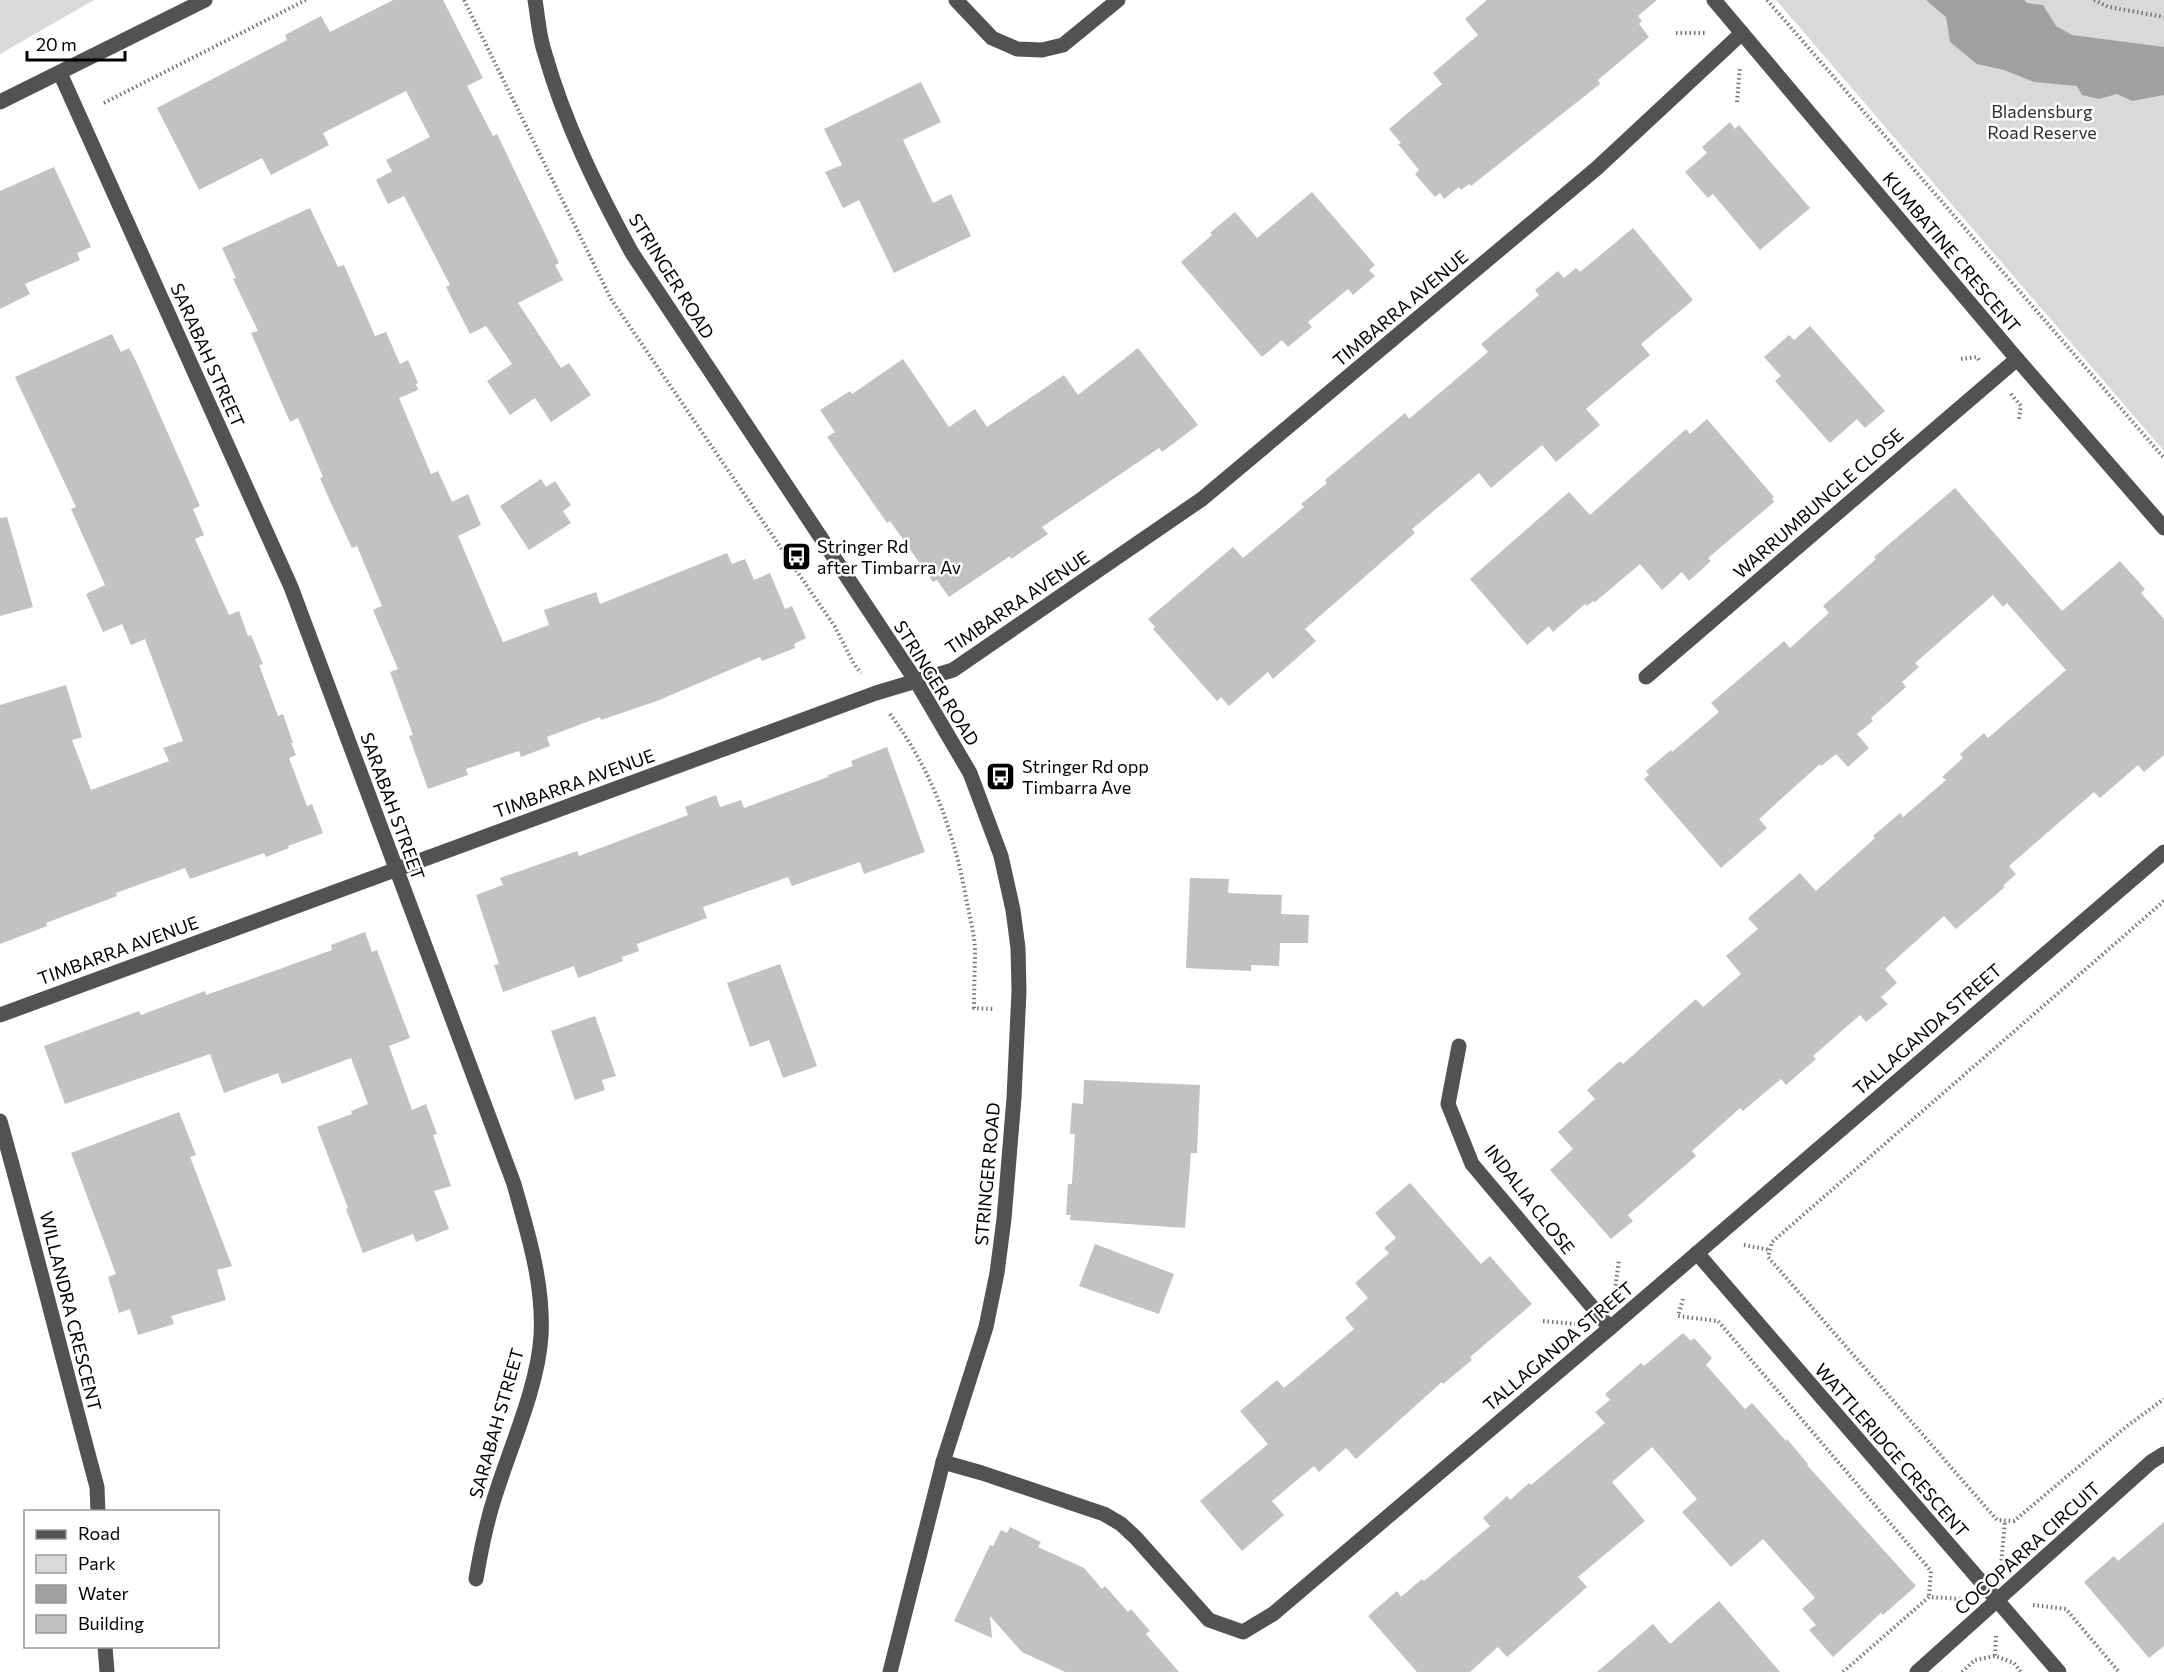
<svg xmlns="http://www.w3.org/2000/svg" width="2164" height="1672" viewBox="0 0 2164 1672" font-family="Commissioner,sans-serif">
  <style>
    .green { fill: #d9d9d9 }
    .water { fill: #a0a0a0 }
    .building { fill: #c2c2c2 }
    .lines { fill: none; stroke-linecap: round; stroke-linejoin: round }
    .path { stroke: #747474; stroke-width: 4; stroke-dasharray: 1.5 3; stroke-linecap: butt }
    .minor { stroke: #525252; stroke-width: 15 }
    .labels { text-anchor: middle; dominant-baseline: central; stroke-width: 5; stroke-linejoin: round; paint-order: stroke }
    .park-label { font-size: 18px; fill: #303030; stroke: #fff }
    .street-label { font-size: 18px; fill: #000; stroke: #fff }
    .poi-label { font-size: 18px; fill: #000; stroke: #fff; text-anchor: start }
  </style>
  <rect width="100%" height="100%" fill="#fff"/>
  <g class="green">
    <path d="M0,0H94L0,54Z"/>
    <path d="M1776,0H2164V451Z"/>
  </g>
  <path class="water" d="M1926,0H2024L2027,3L2043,5L2056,26L2072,35L2164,47V95L2132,101L2117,94L2099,99L2082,95L2077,86L2034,82L2004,70L1977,64L1950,42L1946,17Z"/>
  <g class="building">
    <path d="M393,0H443L483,78L467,86L493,136L497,134L559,263L555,265L563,280L518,303L561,368L569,363L591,395L551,422L535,398L510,415L487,381L512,364L486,326L470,334L446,287L450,285L404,196L388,204L376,180L392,171L386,160L430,137L406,91L323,133L329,145L271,175L262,158L199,190L157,108L287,40L285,35L321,16L330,32Z"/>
    <path d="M1487,0H1657L1638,16L1642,21L1639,24L1649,37L1598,80L1600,84L1471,186L1469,184L1461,190L1459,187L1444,199L1440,193L1435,197L1415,174L1419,170L1398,144L1401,143L1389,129L1442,84L1433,73L1478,35L1465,19Z"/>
    <path d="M921,82L941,122L903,140L933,203L951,194L971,236L894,273L859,200L843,208L825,172L842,165L824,129Z"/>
    <path d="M1730,122L1735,129L1739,125L1810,208L1760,250L1713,194L1708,198L1685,172L1707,153L1702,147Z"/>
    <path d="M54,167L91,247L77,253L80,260L25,284L30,294L0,309V191Z"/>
    <path d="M1312,192L1375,265L1369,270L1375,276L1353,295L1348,289L1308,322L1312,327L1288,347L1282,340L1262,357L1181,262L1212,235L1210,233L1235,212L1257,238Z"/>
    <path d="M310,208L338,267L344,265L375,336L386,332L400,364L408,360L418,383L416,384L418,390L399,398L431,474L438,471L452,502L468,494L481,525L458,536L503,642L549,625L544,610L596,592L600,604L727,553L732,564L745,559L754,580L770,573L785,609L792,606L806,638L794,644L795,648L762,661L760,657L657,701L601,720L600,717L547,737L550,746L521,757L519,751L466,769L468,775L428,789L409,736L413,735L390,672L398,669L373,610L382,606L357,546L352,548L330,501L320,478L323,477L298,418L290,422L251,333L258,331L233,279L236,278L222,248Z"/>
    <path d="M1633,228L1693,300L1641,344L1650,355L1586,409L1600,425L1556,462L1542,445L1491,488L1479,473L1412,529L1415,533L1305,629L1316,641L1273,679L1268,672L1229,706L1221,697L1217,701L1153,629L1155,627L1148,619L1233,547L1243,558L1304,507L1301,504L1327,483L1325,480L1405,413L1409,419L1488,352L1481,344L1539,295L1535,290L1558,271L1564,278L1576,268L1580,272Z"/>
    <path d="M1810,326L1885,411L1865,428L1857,419L1830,443L1775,381L1781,376L1764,357L1789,335L1794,340Z"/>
    <path d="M112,334L121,352L129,348L136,361L200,506L193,509L204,535L195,539L229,615L239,611L248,636L251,635L263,664L259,665L278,716L283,714L293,743H291L296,755L289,758L307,806L312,804L323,833L288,846L289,848L266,857L264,853L190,879L185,868L116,893L117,896L46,923L47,926L0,944V705L66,685L82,737L72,740L91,790L169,761L163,748L183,741L145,639L131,645L122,624L103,632L86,594L105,585L71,509L76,507L15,377Z"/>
    <path d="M1138,348L1198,425L1162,452L1159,448L1042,527L1048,534L1011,559L1010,556L949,597L937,580L933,582L890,521L887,523L827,437L835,432L820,410L850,391L852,394L903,359L949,427L975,409L987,427L1064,375L1078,395Z"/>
    <path d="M1707,419L1774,497L1772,499L1774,502L1708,558L1711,561L1689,581L1682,572L1662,590L1640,564L1595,602L1593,601L1587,606L1585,604L1553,632L1549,626L1527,645L1470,579L1569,492L1590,515L1686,429L1690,434Z"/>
    <path d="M541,479L546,487L555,481L571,505L563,511L571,523L529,550L500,506Z"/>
    <path d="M1955,488L2062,611L2120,561L2145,589L2141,593L2164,619V755L2144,772L2138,765L2100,798L2094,792L2009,866L2016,874L2003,886L2005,887L1956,929L1944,916L1885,969L1897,983L1881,997L1888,1004L1866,1022L1860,1015L1813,1056L1816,1059L1786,1085L1781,1079L1743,1111L1740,1108L1692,1151L1696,1156L1628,1215L1633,1221L1611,1239L1550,1170L1573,1149L1558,1132L1595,1099L1587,1090L1620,1061L1623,1064L1696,999L1703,1007L1741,974L1726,956L1758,929L1748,918L1800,873L1816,891L1875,838L1873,836L1900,813L1903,817L1946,780L1942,777L1963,758L1960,754L1984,733L1988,738L2066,670L2007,603L2003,607L1993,595L1915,663L1919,667L1902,682L1906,687L1871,718L1873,721L1857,734L1869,748L1848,767L1836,754L1821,766L1820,764L1759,819L1767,828L1721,868L1644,779L1649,775L1646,771L1671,750L1672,752L1719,712L1711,703L1784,641L1790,648L1829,613L1823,606L1876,559L1874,557Z"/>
    <path d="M7,517L33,607L0,616V518Z"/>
    <path d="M887,747L925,852L864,874L860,862L792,886L788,877L703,907L707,918L637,944L639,951L622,957L623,961L578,978L574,966L503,992L494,965L499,964L476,895L503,885L500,878L577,851L579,856L688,815L685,807L716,795L720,807L741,800L744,808L828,777V775L853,766L851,761Z"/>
    <path d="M1190,878L1229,879L1228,893L1282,895L1281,914L1309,915L1308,943H1280L1279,966L1251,965V971L1186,968Z"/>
    <path d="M365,932L372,952L377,950L410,1038L389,1046L412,1110L426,1104L437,1134L433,1135L451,1186L434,1191L449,1229L416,1242L413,1234L363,1253L346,1209L348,1208L317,1127L352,1114L351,1111L368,1104L351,1058L282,1084L278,1073L224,1093L210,1054L65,1104L44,1046L139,1011L141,1015L205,991L206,995L277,970L332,950L331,945Z"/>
    <path d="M780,964L817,1066L783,1078L769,1040L750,1047L727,983Z"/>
    <path d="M595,1016L616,1076L602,1080L605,1090L575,1100L551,1031Z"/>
    <path d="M1084,1080L1200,1085L1197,1153H1191L1185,1228L1070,1220L1071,1215H1066L1068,1184H1072L1075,1134H1070L1072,1103L1083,1104Z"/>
    <path d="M179,1112L196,1155L190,1157L232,1266L217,1270L226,1300L171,1316L174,1324L138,1335L130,1309L119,1313L108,1277L116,1274L71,1153Z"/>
    <path d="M1410,1183L1481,1264L1490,1256L1532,1304L1470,1357L1472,1360L1443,1384L1442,1382L1356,1459L1346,1448L1319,1472L1314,1466L1272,1501L1284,1515L1242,1551L1200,1501L1268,1444L1240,1411L1277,1380L1284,1388L1354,1329L1345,1318L1368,1298L1355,1283L1389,1253L1384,1248L1396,1238L1375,1213Z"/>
    <path d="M1095,1244L1174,1274L1159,1314L1079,1286Z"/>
    <path d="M1683,1333L1691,1341L1694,1338L1712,1358L1706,1365L1745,1409L1752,1403L1786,1441L1787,1439L1808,1464L1807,1465L1916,1586L1883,1615L1881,1613L1833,1657L1809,1630L1816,1625L1802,1609L1815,1598L1763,1539L1731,1567L1682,1512L1697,1499L1652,1447L1612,1482L1645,1521L1578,1577L1587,1587L1507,1657L1498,1647L1470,1672H1417L1368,1616L1397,1591L1401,1597L1422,1579L1424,1581L1490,1526L1483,1518L1507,1496L1510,1500L1529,1483L1531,1485L1605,1423L1595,1412L1610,1400L1605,1394L1641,1363L1644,1366Z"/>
    <path d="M2164,1522V1646L2149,1658L2084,1582L2114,1556L2118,1561Z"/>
    <path d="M1010,1527L1041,1542L1038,1547L1084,1568L1102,1589L1105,1586L1128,1612L1131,1609L1150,1631L1146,1634L1179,1672H1065L1022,1652L990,1616L992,1638L954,1621L990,1545L993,1546L1001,1530L1007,1533Z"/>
    <path d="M1719,1601L1780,1672H1597L1653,1624L1670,1644Z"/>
  </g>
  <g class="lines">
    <g class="path">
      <path d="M464,0L611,299L835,627L854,664L861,673"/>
      <path d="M1767,0L2164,458"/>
      <path d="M2094,0L2109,7L2164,17"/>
      <path d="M1676,33H1706"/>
      <path d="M1737,102L1740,67"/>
      <path d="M104,103L306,0"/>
      <path d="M1961,359L1977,357L1979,360"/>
      <path d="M2011,394L2021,406L2019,419"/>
      <path d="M890,714C933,772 954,832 967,903C970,917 974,933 975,948C975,968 974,988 974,1008L994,1009"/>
      <path d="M2164,901L1772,1242L1768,1257L1997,1520L2014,1521L2127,1426L2164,1399"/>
      <path d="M1744,1245L1770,1250"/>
      <path d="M1615,1290L1619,1260"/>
      <path d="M1683,1299L1678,1316L1718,1321L1931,1571L1929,1597"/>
      <path d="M1543,1321L1575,1324"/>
      <path d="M2001,1565L2005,1521"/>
      <path d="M2033,1605L2066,1609L2119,1672"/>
      <path d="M1996,1636L1995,1656L2014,1663L2021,1672"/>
      <path d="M1843,1672L1929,1597L1962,1599"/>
      <path d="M1962,1672L1975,1660L1995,1656"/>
    </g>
    <g class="minor">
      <path d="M535,0C538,18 539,37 545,54C565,124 597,189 632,253L916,681L970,773L1001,856L1013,910L1018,948L1019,991L1014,1098L1004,1219L997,1273L986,1327L943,1462L890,1672"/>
      <path d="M956,0L992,38L1017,49L1042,50L1063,45L1118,0"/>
      <path d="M1714,0L2017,359L2164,528"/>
      <path d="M60,73L291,587L514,1184C528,1234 544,1284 541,1336C538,1385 512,1443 497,1490C487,1519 481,1549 476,1579"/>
      <path d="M0,102L205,0"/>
      <path d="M1646,677L2017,359"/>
      <path d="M0,1015L876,693L953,670L1202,499L1597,168L1742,33"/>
      <path d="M1459,1046L1448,1104L1472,1164L1610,1328"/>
      <path d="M0,1121C34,1242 64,1365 97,1487L98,1512"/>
      <path d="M1697,1253L2059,1672"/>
      <path d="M943,1462L982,1473L1104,1514L1121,1524L1136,1538L1209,1620L1243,1632L1273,1614L1610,1328L2164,852"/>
      <path d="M105,1646L107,1672"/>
      <path d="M1917,1672L2151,1462L2164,1454"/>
    </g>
  </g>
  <defs>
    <symbol id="bus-square" viewBox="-11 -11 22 22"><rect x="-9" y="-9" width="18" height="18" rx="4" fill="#000" stroke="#fff"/><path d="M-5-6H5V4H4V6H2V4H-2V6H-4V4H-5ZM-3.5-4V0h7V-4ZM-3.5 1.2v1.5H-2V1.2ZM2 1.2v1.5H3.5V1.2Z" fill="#fff"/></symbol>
  </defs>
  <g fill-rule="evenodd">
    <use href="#bus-square" x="780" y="540" width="33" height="33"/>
    <use href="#bus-square" x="984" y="760" width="33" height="33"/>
  </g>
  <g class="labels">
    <g class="park-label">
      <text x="2042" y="111">Bladensburg<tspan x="2042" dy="21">Road Reserve</tspan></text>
    </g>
    <g class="street-label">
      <text transform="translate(1952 252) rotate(50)">KUMBATINE CRESCENT</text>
      <text transform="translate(672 276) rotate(58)">STRINGER ROAD</text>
      <text transform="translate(1400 308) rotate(-40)">TIMBARRA AVENUE</text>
      <text transform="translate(208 355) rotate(66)">SARABAH STREET</text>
      <text transform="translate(1818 503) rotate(-41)">WARRUMBUNGLE CLOSE</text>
      <text transform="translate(1017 602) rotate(-34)">TIMBARRA AVENUE</text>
      <text transform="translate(937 683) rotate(58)">STRINGER ROAD</text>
      <text transform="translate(574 783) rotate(-20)">TIMBARRA AVENUE</text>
      <text transform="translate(393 806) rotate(70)">SARABAH STREET</text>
      <text transform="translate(118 950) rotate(-20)">TIMBARRA AVENUE</text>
      <text transform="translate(1927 1029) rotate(-41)">TALLAGANDA STREET</text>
      <text transform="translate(987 1174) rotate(-85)">STRINGER ROAD</text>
      <text transform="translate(1530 1199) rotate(52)">INDALIA CLOSE</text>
      <text transform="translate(71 1311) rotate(76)">WILLANDRA CRESCENT</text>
      <text transform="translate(1558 1346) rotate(-40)">TALLAGANDA STREET</text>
      <text transform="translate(496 1423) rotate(-74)">SARABAH STREET</text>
      <text transform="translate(1892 1450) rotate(49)">WATTLERIDGE CRESCENT</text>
      <text transform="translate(2027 1548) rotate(-42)">COCOPARRA CIRCUIT</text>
    </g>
    <g class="poi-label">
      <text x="817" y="546">Stringer Rd<tspan x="817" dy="21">after Timbarra Av</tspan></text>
      <text x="1022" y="766">Stringer Rd opp<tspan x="1022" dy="21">Timbarra Ave</tspan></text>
    </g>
  </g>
  <rect x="24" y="1510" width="195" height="138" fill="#ffffff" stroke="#999999" stroke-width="1.5"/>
  <rect x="36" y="1530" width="30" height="9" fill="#525252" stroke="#999999" stroke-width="1.5"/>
  <text x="78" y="1540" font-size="18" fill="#000000">Road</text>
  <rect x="36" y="1555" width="30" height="18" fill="#d9d9d9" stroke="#999999" stroke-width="1.5"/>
  <text x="78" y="1570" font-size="18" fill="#000000">Park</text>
  <rect x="36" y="1585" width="30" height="18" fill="#a0a0a0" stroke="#999999" stroke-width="1.5"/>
  <text x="78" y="1600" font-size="18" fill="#000000">Water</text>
  <rect x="36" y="1615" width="30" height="18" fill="#c2c2c2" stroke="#999999" stroke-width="1.5"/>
  <text x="78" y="1630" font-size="18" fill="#000000">Building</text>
  <path d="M27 51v9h98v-9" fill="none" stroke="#000000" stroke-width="3"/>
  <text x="36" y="51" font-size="18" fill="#000000" stroke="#ffffff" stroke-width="4.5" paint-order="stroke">20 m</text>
</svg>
